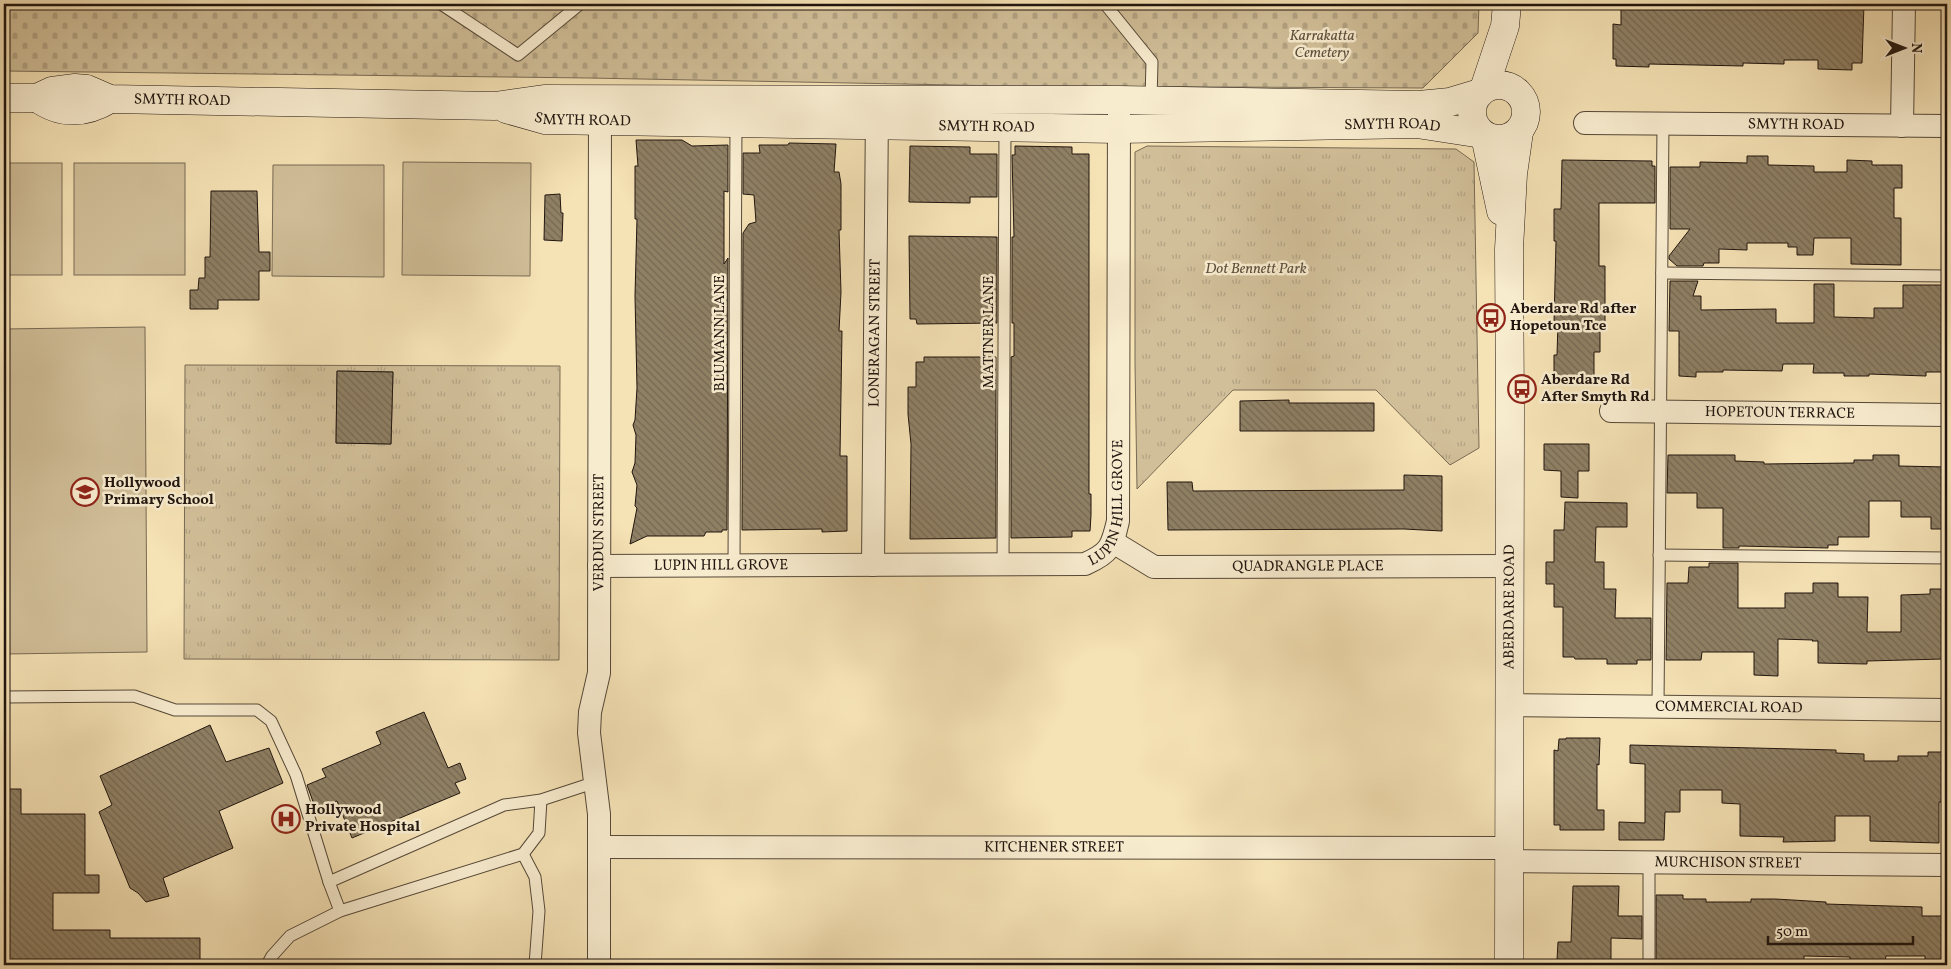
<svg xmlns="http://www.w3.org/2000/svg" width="1951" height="969" viewBox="0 0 1951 969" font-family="Vollkorn,serif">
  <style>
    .grass { fill: url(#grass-tufts); stroke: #786a54; fill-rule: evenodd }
    .cemetery { fill: url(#cemetery-stones); stroke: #786a54 }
    .pitch { fill: #d1bf99; stroke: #786a54 }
    .building { fill: url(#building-back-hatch); stroke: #20150f }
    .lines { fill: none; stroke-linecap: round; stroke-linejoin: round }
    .service-casing { stroke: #554838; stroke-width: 13 }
    .minor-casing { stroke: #554838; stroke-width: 24 }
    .secondary-casing { stroke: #20150f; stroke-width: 29 }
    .service { stroke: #f8eccf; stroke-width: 11 }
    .minor { stroke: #f8eccf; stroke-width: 22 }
    .secondary { stroke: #f8eccf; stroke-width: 28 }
    .labels { text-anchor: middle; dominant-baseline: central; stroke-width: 5; stroke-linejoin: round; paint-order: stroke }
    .park-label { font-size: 15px; font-style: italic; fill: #5e503f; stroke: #f8eccf }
    .street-label { font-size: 15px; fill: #20150f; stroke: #f8eccf }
    .poi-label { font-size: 15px; font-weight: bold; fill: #20150f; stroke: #f8eccf; text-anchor: start }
  </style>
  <defs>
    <pattern id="grass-tufts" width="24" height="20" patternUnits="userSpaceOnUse" patternTransform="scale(1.25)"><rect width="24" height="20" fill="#d1bf99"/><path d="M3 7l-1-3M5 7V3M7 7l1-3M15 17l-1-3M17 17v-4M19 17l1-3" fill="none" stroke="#b3a383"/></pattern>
    <pattern id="cemetery-stones" width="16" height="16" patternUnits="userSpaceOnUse" patternTransform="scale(1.25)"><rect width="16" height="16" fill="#d1bf99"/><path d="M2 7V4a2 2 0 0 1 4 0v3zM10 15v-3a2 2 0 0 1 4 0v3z" fill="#b3a383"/></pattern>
    <pattern id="building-back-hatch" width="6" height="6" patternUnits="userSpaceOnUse" patternTransform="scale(1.25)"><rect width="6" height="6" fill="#8f8065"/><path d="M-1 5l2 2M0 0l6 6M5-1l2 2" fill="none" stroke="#746852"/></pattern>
  </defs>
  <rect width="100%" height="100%" fill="#f5e2b5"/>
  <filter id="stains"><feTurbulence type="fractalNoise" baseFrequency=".004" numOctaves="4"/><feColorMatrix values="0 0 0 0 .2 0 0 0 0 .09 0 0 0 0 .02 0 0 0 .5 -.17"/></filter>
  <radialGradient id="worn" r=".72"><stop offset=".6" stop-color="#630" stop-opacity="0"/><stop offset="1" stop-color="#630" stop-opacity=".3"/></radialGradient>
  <g class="grass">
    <path d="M1147,146L1456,149L1474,162L1479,448L1450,465L1376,390H1233L1137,489L1135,363V152Z"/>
    <path d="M185,365L560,366L559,660L184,659ZM337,371L393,372L391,444L336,443Z"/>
  </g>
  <path class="cemetery" d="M4,4H1479L1478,33L1423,88L1006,86L589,78L4,71Z"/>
  <g class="pitch">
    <path d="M403,162L531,163L530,276L402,275Z"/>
    <rect x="4" y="163" width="58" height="112"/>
    <rect x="74" y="163" width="111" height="112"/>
    <path d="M273,165H384V277L272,276Z"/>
    <path d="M145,327L147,652L4,654V329Z"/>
  </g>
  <g class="building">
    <path d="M1621,4H1649V8H1689V4H1864L1862,63H1852V70L1818,69V60H1784V64L1743,63V66L1649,64V67L1616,66V59H1613V24L1621,25Z"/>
    <path d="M636,140H682L692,146L728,145V192L724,191V264L728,258L727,530H722V532H706L704,536H647L630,544L637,508L635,506L637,485L632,472L635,463L636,435L633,425L635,420L637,388L635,296L637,219H635V166H638Z"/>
    <path d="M789,143L836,144L834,172H839L841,184V230H839L841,292L839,331H842L840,456H847V531L822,532V529L742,530L743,233L749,224L756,222L754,195L743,194V153H760L759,145H788Z"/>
    <path d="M910,146L970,147V154H997V197H970V203L909,202Z"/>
    <path d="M1015,146L1072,147V154H1089V494H1091V515L1090,531H1072V537L1011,538V357L1014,356V323H1012V237H1014L1012,155H1015Z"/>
    <path d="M1747,156H1768V165L1814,166V172H1847V160L1872,161V165H1902V188H1894V218H1901V265L1851,264V238H1814L1813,255H1797V247H1788V243H1747V250L1719,249V263H1704L1703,266H1677L1669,259V256L1690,229H1670V167H1700V162L1747,163Z"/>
    <path d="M1562,160L1652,161V166H1655V203H1599V266H1605V323H1600V352H1594V379H1554V355H1557L1558,323H1554L1556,241H1554V209H1561Z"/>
    <path d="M211,191H257L259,252H270V271H259V300H218V309H190V290H198L199,278H205V257H210Z"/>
    <path d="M560,194L561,213H563L562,241L544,240L545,195Z"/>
    <path d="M909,236L997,237V323L917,324L916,319H910Z"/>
    <path d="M1670,281H1698L1693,296H1701V310L1776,309V323H1814V284H1834V317L1874,318V308H1903V285H1946L1947,372H1926V376L1869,374V376H1844V373H1813L1814,364H1783L1782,371L1723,370V372H1696V377L1679,376V331H1669Z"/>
    <path d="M924,357H996V538L910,539L911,444L908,414V387H916V362H924Z"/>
    <path d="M337,371L393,372L391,444L336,443Z"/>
    <path d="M1289,400V403H1374V431H1240V401Z"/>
    <path d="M1544,444H1589V471H1578V498L1561,497V471L1544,470Z"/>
    <path d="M1668,455H1735V461L1764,462V464L1854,463V460H1873V455H1899V466L1947,467V529H1931V517H1901V501H1869V537H1838V545H1828V548L1739,546V548H1723V508H1697V493H1667Z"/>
    <path d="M1404,475L1442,476V531L1404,529L1168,530L1167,482H1192L1193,491L1404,490Z"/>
    <path d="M1565,502L1627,503V527H1596L1595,562H1604V589H1616L1615,618H1651V660H1637V664H1607V659H1575L1574,657H1563V607H1554V584H1546V562H1554V530H1564Z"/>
    <path d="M1709,563H1738V608H1785V593H1813V583H1838V597H1868L1867,632H1901V595L1930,594V589H1947V655H1943V659L1867,661V664L1818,663V641H1812L1813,640L1778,639V676L1754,675V652H1702L1701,660H1666L1667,583H1688L1689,567H1709Z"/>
    <path d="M424,712L448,768L460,763L466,779L455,783L460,793L352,838L337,801L316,810L307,785L326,777L322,769L381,744L376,732Z"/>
    <path d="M210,725L226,762L269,748L283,783L219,811L233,848L163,878L169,896L146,902L138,893L130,888L99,812L112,805L100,776Z"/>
    <path d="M1566,738H1600L1599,765L1597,764V810H1604V830H1560V825H1554V750L1558,751L1559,739H1566Z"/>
    <path d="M1630,745L1836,750V753L1864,754V761H1898V756H1928V752H1947V802H1939V843L1870,841V816H1835V841L1783,842L1784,837L1740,836V804L1722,803V790H1680V812H1665L1664,840H1619V822L1645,823V764L1630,763Z"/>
    <path d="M4,789H21V814H85V875H99V893H53V930H110V938H200V965H4Z"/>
    <path d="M1573,886H1619L1618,916H1642V939L1611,938V965H1567V960H1557L1558,942H1571Z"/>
    <path d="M1656,895H1683V899H1706V902H1751V899H1775L1826,902V904L1922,907V916H1947V964H1925V956H1886L1884,965H1850V957L1804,956V965H1752V960H1718V965H1656Z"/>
  </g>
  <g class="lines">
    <defs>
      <g id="service">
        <path d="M441,4L518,55L580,4"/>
        <path d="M1105,4L1152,62L1151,100"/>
        <path d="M1662,273L1947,276"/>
        <path d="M1659,555L1947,558"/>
        <path d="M1003,565L1005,127"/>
        <path d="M734,566L736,121"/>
        <path d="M4,697L134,696L175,710H257L271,721L296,775L329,882"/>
        <path d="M1658,706L1663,124"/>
        <path d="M541,800L539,833L523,854L340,911L329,882L504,805L541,800L596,782"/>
        <path d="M523,854L535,877L539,911L535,965"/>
        <path d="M267,965L272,956L290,936L340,911"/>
        <path d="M1649,965V862"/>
      </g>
      <g id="minor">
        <path id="s1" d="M1585,123L1947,126"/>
        <path d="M1902,126L1904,4"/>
        <path id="s2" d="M1611,411L1947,415"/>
        <path id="s3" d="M1113,542L1154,567L1510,566"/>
        <path id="s4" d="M873,565L877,108"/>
        <path id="s5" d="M599,566L1085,564C1110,553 1112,547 1118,521L1119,111"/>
        <path id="s6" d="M1510,705L1947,710"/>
        <path id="s7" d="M599,847L1509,848"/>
        <path id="s8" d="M1509,861L1947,865"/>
        <path id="s9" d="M599,965V814L589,733L590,712L599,673L600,105"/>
      </g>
      <g id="secondary">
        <circle cx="1499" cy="112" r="27"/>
        <path d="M1484,89L1505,26L1507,4"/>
        <path id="s10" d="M4,98H37L52,91L75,88L87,89L110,99L495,106L544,99L1119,100L1419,105L1450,102L1480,93"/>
        <path d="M37,98C61,115 85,114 110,99"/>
        <path id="s11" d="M506,109L545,120L1119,129L1417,124L1482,134"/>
        <path d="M1485,136L1501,211"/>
        <path id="s12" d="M1509,965L1510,410L1509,249L1513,174L1519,132"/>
      </g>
    </defs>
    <use href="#service" class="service-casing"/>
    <use href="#minor" class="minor-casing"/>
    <use href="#secondary" class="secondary-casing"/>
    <use href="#service" class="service"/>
    <use href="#minor" class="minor"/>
    <use href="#secondary" class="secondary"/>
  </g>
  <defs>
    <symbol id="bus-ring" viewBox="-11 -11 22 22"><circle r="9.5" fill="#f8eccf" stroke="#8f2418" stroke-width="1.5"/><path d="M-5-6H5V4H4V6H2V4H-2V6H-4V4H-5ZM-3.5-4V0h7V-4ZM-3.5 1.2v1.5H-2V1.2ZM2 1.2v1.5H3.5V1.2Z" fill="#8f2418"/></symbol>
    <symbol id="school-ring" viewBox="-11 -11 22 22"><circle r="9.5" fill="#f8eccf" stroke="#8f2418" stroke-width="1.5"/><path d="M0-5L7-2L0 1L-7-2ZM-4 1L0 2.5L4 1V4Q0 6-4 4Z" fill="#8f2418"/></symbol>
    <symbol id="hospital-ring" viewBox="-11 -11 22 22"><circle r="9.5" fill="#f8eccf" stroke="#8f2418" stroke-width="1.5"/><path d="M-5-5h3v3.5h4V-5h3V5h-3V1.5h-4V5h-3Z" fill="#8f2418"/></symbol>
  </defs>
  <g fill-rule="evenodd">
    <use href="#bus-ring" x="1475" y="302" width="32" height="32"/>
    <use href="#bus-ring" x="1506" y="373" width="32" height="32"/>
    <use href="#school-ring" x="69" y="476" width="32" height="32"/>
    <use href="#hospital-ring" x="270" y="803" width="32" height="32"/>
  </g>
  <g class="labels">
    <g class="park-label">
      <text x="1322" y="36">Karrakatta<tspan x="1322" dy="17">Cemetery</tspan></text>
      <text x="1256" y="269">Dot Bennett Park</text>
    </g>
    <g class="street-label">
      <text stroke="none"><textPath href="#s10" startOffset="182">SMYTH ROAD</textPath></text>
      <text stroke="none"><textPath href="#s11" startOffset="78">SMYTH ROAD</textPath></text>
      <text stroke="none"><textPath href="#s1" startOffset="211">SMYTH ROAD</textPath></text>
      <text stroke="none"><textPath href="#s11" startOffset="482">SMYTH ROAD</textPath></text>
      <text stroke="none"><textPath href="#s11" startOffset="888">SMYTH ROAD</textPath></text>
      <text transform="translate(989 332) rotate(-90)">MATTNER LANE</text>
      <text transform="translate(720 333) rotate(-90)">BLUMANN LANE</text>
      <text stroke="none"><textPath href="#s4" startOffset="232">LONERAGAN STREET</textPath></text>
      <text stroke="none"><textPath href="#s2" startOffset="169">HOPETOUN TERRACE</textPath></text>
      <text stroke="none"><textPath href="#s5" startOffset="558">LUPIN HILL GROVE</textPath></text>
      <text stroke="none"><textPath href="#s9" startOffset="434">VERDUN STREET</textPath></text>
      <text stroke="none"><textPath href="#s5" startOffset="122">LUPIN HILL GROVE</textPath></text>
      <text stroke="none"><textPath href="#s3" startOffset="202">QUADRANGLE PLACE</textPath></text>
      <text stroke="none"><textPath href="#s12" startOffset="358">ABERDARE ROAD</textPath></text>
      <text stroke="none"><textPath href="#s6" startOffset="219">COMMERCIAL ROAD</textPath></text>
      <text stroke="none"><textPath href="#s7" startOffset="455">KITCHENER STREET</textPath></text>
      <text stroke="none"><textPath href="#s8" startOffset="219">MURCHISON STREET</textPath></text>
    </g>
    <g class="poi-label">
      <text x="1510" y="309">Aberdare Rd after<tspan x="1510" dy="17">Hopetoun Tce</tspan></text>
      <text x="1541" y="380">Aberdare Rd<tspan x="1541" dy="17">After Smyth Rd</tspan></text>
      <text x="104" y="483">Hollywood<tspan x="104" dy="17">Primary School</tspan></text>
      <text x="305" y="810">Hollywood<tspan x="305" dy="17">Private Hospital</tspan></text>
    </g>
  </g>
  <rect width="1951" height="969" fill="none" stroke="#f5e2b5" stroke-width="20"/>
  <rect x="5" y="5" width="1941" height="959" fill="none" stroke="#20150f" stroke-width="2.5"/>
  <rect x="10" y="10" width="1931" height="949" fill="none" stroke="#20150f"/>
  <g transform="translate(1904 48) rotate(90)" stroke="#f8eccf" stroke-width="4" paint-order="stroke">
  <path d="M0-4L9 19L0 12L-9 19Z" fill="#20150f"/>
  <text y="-8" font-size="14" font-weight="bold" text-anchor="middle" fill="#20150f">N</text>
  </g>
  <path d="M1768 936v8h145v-8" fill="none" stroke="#20150f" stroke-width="2.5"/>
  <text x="1776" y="936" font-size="15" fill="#20150f" stroke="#f8eccf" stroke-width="4" paint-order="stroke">50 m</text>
  <rect width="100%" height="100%" filter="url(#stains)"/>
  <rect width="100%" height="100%" fill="url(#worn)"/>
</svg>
